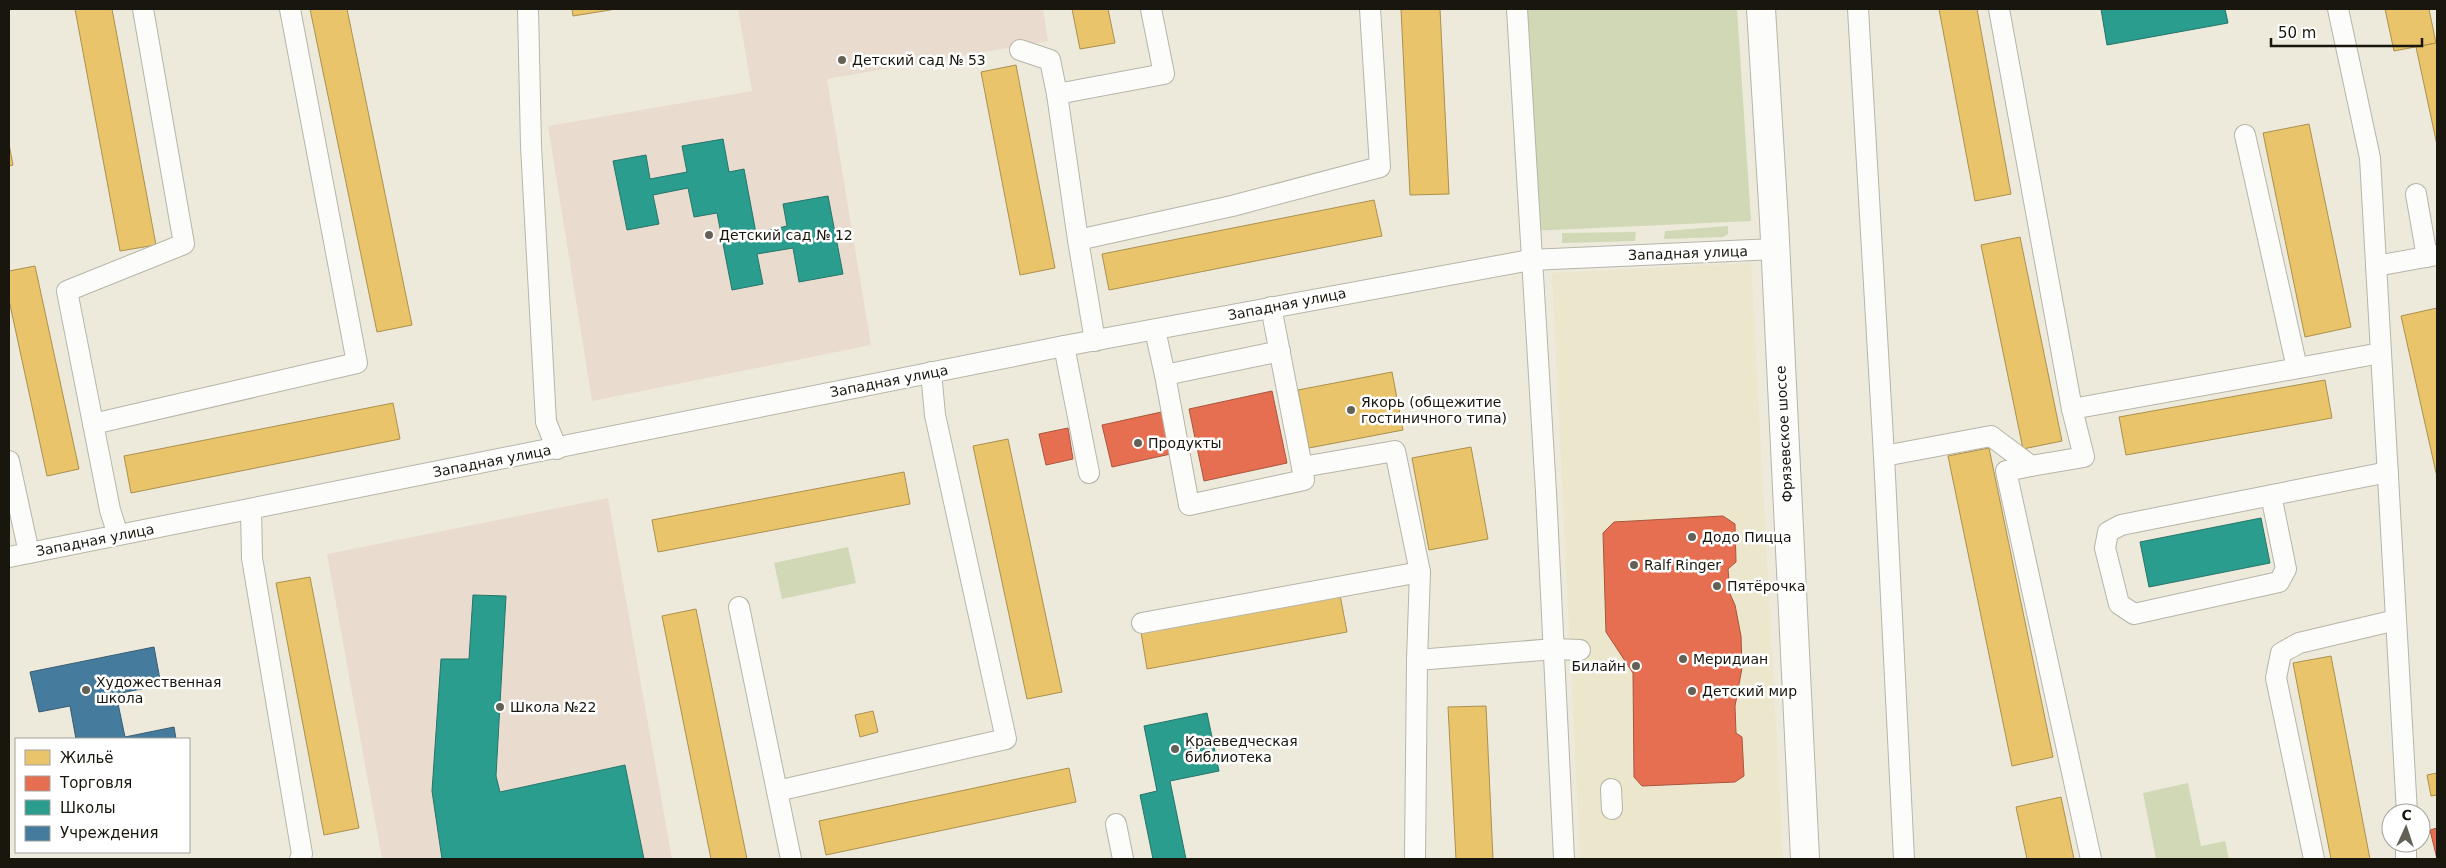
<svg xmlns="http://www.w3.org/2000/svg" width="2446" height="868" viewBox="0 0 2446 868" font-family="'DejaVu Sans',sans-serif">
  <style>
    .built { fill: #ebe6cc }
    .education { fill: #e9dccf }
    .green { fill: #d1d8b5 }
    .homes { fill: #e9c46a; stroke: #ab904e }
    .shops { fill: #e76f51; stroke: #a9553d }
    .schools { fill: #2a9d8f; stroke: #257568 }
    .public { fill: #457b9d; stroke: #385d72 }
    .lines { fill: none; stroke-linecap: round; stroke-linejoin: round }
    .minor-casing { stroke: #b7b5a9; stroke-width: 22 }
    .highway-casing { stroke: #b7b5a9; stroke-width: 30 }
    .minor { stroke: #fcfcfa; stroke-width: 20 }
    .highway { stroke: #fcfcfa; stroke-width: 28 }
    .poi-dot { fill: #636155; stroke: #fff; stroke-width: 2 }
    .labels { text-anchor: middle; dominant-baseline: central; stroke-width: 5; stroke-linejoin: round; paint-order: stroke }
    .poi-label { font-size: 14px; fill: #19170d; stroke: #fff; text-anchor: start }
    .street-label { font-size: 14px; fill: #19170d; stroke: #fff }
  </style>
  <rect width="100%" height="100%" fill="#edeadb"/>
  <path class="built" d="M1751,263L1783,859H1580L1552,273Z"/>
  <g class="education">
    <path d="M738,9H1043L1048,41L827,79L871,345L592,401L548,126L752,91Z"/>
    <path d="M608,498L672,859H382L327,554Z"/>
  </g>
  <g class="green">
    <path d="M1520,9H1737L1751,221L1529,231Z"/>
    <path d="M1728,226V234L1723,237L1664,239L1665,231Z"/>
    <path d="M1636,232L1635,241L1562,243V233Z"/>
    <path d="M848,547L856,583L782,599L774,563Z"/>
    <path d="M2188,783L2201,846L2225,841L2229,859H2156L2143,793Z"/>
  </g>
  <g class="homes">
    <path d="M75,9H112L156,245L120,251Z"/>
    <path d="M310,9H347L412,325L377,332Z"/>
    <path d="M572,9H616L573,16Z"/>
    <path d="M1072,9H1108L1115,43L1080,49Z"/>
    <path d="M1401,9H1440L1449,194L1410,195Z"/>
    <path d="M1939,9H1977L2011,194L1975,201Z"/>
    <path d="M2385,9H2429L2436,43L2394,51Z"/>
    <path d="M2436,43H2437V145L2416,47Z"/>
    <path d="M1016,65L1055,268L1020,275L981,72Z"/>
    <path d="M2309,124L2351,327L2305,337L2263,133Z"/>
    <path d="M9,144L13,165L9,166Z"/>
    <path d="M1374,200L1382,236L1109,290L1102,254Z"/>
    <path d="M2020,237L2062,441L2023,449L1981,245Z"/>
    <path d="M35,266L79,469L47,476L9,300V271Z"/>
    <path d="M2437,308V477L2401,316Z"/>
    <path d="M1392,372L1403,430L1309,448L1298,390Z"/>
    <path d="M2325,380L2332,418L2126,455L2119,417Z"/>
    <path d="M393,403L400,439L131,493L124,456Z"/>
    <path d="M1008,439L1062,692L1027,699L973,446Z"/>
    <path d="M1471,447L1488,539L1429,550L1412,458Z"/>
    <path d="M1989,448L2053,757L2012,766L1948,456Z"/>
    <path d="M904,472L910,504L658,552L652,520Z"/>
    <path d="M310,577L359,828L324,835L276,583Z"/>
    <path d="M1340,595L1347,632L1147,669L1141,632Z"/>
    <path d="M696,609L747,859H711L662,616Z"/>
    <path d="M2331,656L2370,859H2331L2293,663Z"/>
    <path d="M1486,706L1493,859H1456L1448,707Z"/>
    <path d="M873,711L878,732L860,737L855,715Z"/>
    <path d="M1069,768L1076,802L826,855L819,821Z"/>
    <path d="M2437,773V795L2431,796L2427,775Z"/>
    <path d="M2061,797L2074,859H2027L2016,807Z"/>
  </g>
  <g class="shops">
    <path d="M1272,391L1287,463L1204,481L1189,409Z"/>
    <path d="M1166,411L1175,453L1112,467L1102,425Z"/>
    <path d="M1068,428L1073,459L1046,465L1039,434Z"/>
    <path d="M1723,516L1735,524L1736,562L1728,569L1730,594L1735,605L1741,636L1742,668L1735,706L1736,733L1742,737L1744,776L1735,782L1642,786L1634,777L1633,673L1606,632L1603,533L1614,522Z"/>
    <path d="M2437,828V859L2430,830Z"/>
  </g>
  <g class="schools">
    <path d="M2101,9H2225L2228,23L2107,45Z"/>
    <path d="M723,139L729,172L744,169L756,233L787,226L783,204L828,196L843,274L799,282L793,248L757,254L763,284L732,290L717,213L694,217L688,188L653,195L659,224L627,230L613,161L646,155L650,179L687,172L682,146Z"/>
    <path d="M2261,518L2270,563L2149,587L2140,542Z"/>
    <path d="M473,595L506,596L496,776L500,792L625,765L644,859H442L432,791L441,659H469Z"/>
    <path d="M1207,713L1219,771L1170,781L1186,859H1153L1140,795L1157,791L1144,726Z"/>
  </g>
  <path class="public" d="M154,647L161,685L116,694L125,737L174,727L176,739H76L70,706L39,712L30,672Z"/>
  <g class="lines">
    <defs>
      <g id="minor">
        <path d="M528,9L531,146L546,422L557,449"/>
        <path d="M1517,9L1546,492L1564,859"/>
        <path d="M1858,9L1884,456L1904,859"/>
        <path d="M1999,9L2072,409L2381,353"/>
        <path d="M2338,9L2370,158L2407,813"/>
        <path d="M1020,50L1050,60L1057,94"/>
        <path d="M2245,135L2297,368"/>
        <path d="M2416,194L2427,257"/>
        <path d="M1078,240L1057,94L1164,74L1151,9"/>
        <path d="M2376,266L2437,255"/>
        <path d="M1271,307L1302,467L1395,451L1420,572L1417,660"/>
        <path d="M1155,330L1165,375L1280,351"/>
        <path d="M1095,341L1078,240L1232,206L1380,167L1370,9"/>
        <path d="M1064,346L1089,473"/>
        <path d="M1165,375L1189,505L1304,480L1302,467"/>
        <path d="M93,424L357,363L290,9"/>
        <path d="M1884,456L1991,436L2031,466L2084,457L2072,409"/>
        <path d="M9,461L29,553"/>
        <path d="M2031,466L2006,471L2091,859"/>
        <path d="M2271,495L2286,569L2279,582L2134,614L2119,604L2105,548L2108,532L2121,525C2210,507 2299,489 2388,472"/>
        <path d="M251,509L252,558L302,854L300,859"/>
        <path d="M118,535L110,510L67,291L184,244L143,9"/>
        <path d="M9,557L1064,346L1530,260L1775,249"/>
        <path d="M739,607L791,859"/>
        <path d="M1142,623L1420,572"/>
        <path d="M1611,789L1612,809"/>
        <path d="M777,791L1006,739L935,415L931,372"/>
        <path d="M1116,824L1123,859"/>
        <path d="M1415,859L1417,660L1554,649L1580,650"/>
        <path d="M2314,859L2276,678L2281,653L2299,643L2396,620"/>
        <path d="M2406,859V843"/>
      </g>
      <path id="highway" d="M1761,9L1774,220L1805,859"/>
    </defs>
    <use href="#minor" class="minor-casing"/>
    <use href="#highway" class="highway-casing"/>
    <use href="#minor" class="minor"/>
    <use href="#highway" class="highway"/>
  </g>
  <g class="poi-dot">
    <circle cx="842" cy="60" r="5"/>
    <circle cx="709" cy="235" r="5"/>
    <circle cx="1351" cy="410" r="5"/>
    <circle cx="1138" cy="443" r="5"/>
    <circle cx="1692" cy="537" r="5"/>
    <circle cx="1634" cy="565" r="5"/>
    <circle cx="1717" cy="586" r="5"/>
    <circle cx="1683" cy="659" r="5"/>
    <circle cx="1636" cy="666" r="5"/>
    <circle cx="86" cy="690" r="5"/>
    <circle cx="1692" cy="691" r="5"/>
    <circle cx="500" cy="707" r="5"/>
    <circle cx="1175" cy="749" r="5"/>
  </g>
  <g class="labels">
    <g class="poi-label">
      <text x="852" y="60">Детский сад № 53</text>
      <text x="719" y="235">Детский сад № 12</text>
      <text x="1361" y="402">Якорь (общежитие<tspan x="1361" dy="16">гостиничного типа)</tspan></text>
      <text x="1148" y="443">Продукты</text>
      <text x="1702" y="537">Додо Пицца</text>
      <text x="1644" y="565">Ralf Ringer</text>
      <text x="1727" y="586">Пятёрочка</text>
      <text x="1693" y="659">Меридиан</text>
      <text x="1626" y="666" text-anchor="end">Билайн</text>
      <text x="96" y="682">Художественная<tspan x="96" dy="16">школа</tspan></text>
      <text x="1702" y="691">Детский мир</text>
      <text x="510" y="707">Школа №22</text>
      <text x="1185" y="741">Краеведческая<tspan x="1185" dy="16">библиотека</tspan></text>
    </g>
    <g class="street-label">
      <text transform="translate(1688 253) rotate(-2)">Западная улица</text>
      <text transform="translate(1287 304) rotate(-11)">Западная улица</text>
      <text transform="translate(889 381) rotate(-11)">Западная улица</text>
      <text transform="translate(1784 434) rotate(-93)">Фрязевское шоссе</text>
      <text transform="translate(492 461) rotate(-11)">Западная улица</text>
      <text transform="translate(95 540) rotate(-11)">Западная улица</text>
    </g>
  </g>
  <rect width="2446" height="868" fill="none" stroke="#19170d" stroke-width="20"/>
  <rect x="15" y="738" width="175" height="115" fill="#ffffff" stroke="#a3a29e"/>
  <rect x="25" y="750" width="25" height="15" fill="#e9c46a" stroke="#a3a29e"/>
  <text x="60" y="763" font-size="15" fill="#19170d">Жильё</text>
  <rect x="25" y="776" width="25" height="15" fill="#e76f51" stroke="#a3a29e"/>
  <text x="60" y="788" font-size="15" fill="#19170d">Торговля</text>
  <rect x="25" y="800" width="25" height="15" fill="#2a9d8f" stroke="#a3a29e"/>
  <text x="60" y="813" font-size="15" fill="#19170d">Школы</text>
  <rect x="25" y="826" width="25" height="15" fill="#457b9d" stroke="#a3a29e"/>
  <text x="60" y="838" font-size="15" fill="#19170d">Учреждения</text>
  <g transform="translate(2406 828) rotate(3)"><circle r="24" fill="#ffffff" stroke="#a3a29e"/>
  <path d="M0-4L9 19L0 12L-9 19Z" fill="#636155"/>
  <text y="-8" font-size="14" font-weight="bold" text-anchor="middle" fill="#19170d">С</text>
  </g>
  <path d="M2271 38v8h151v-8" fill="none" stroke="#19170d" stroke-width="2.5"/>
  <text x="2278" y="38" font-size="15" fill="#19170d" stroke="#ffffff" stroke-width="4" paint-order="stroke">50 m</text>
</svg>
